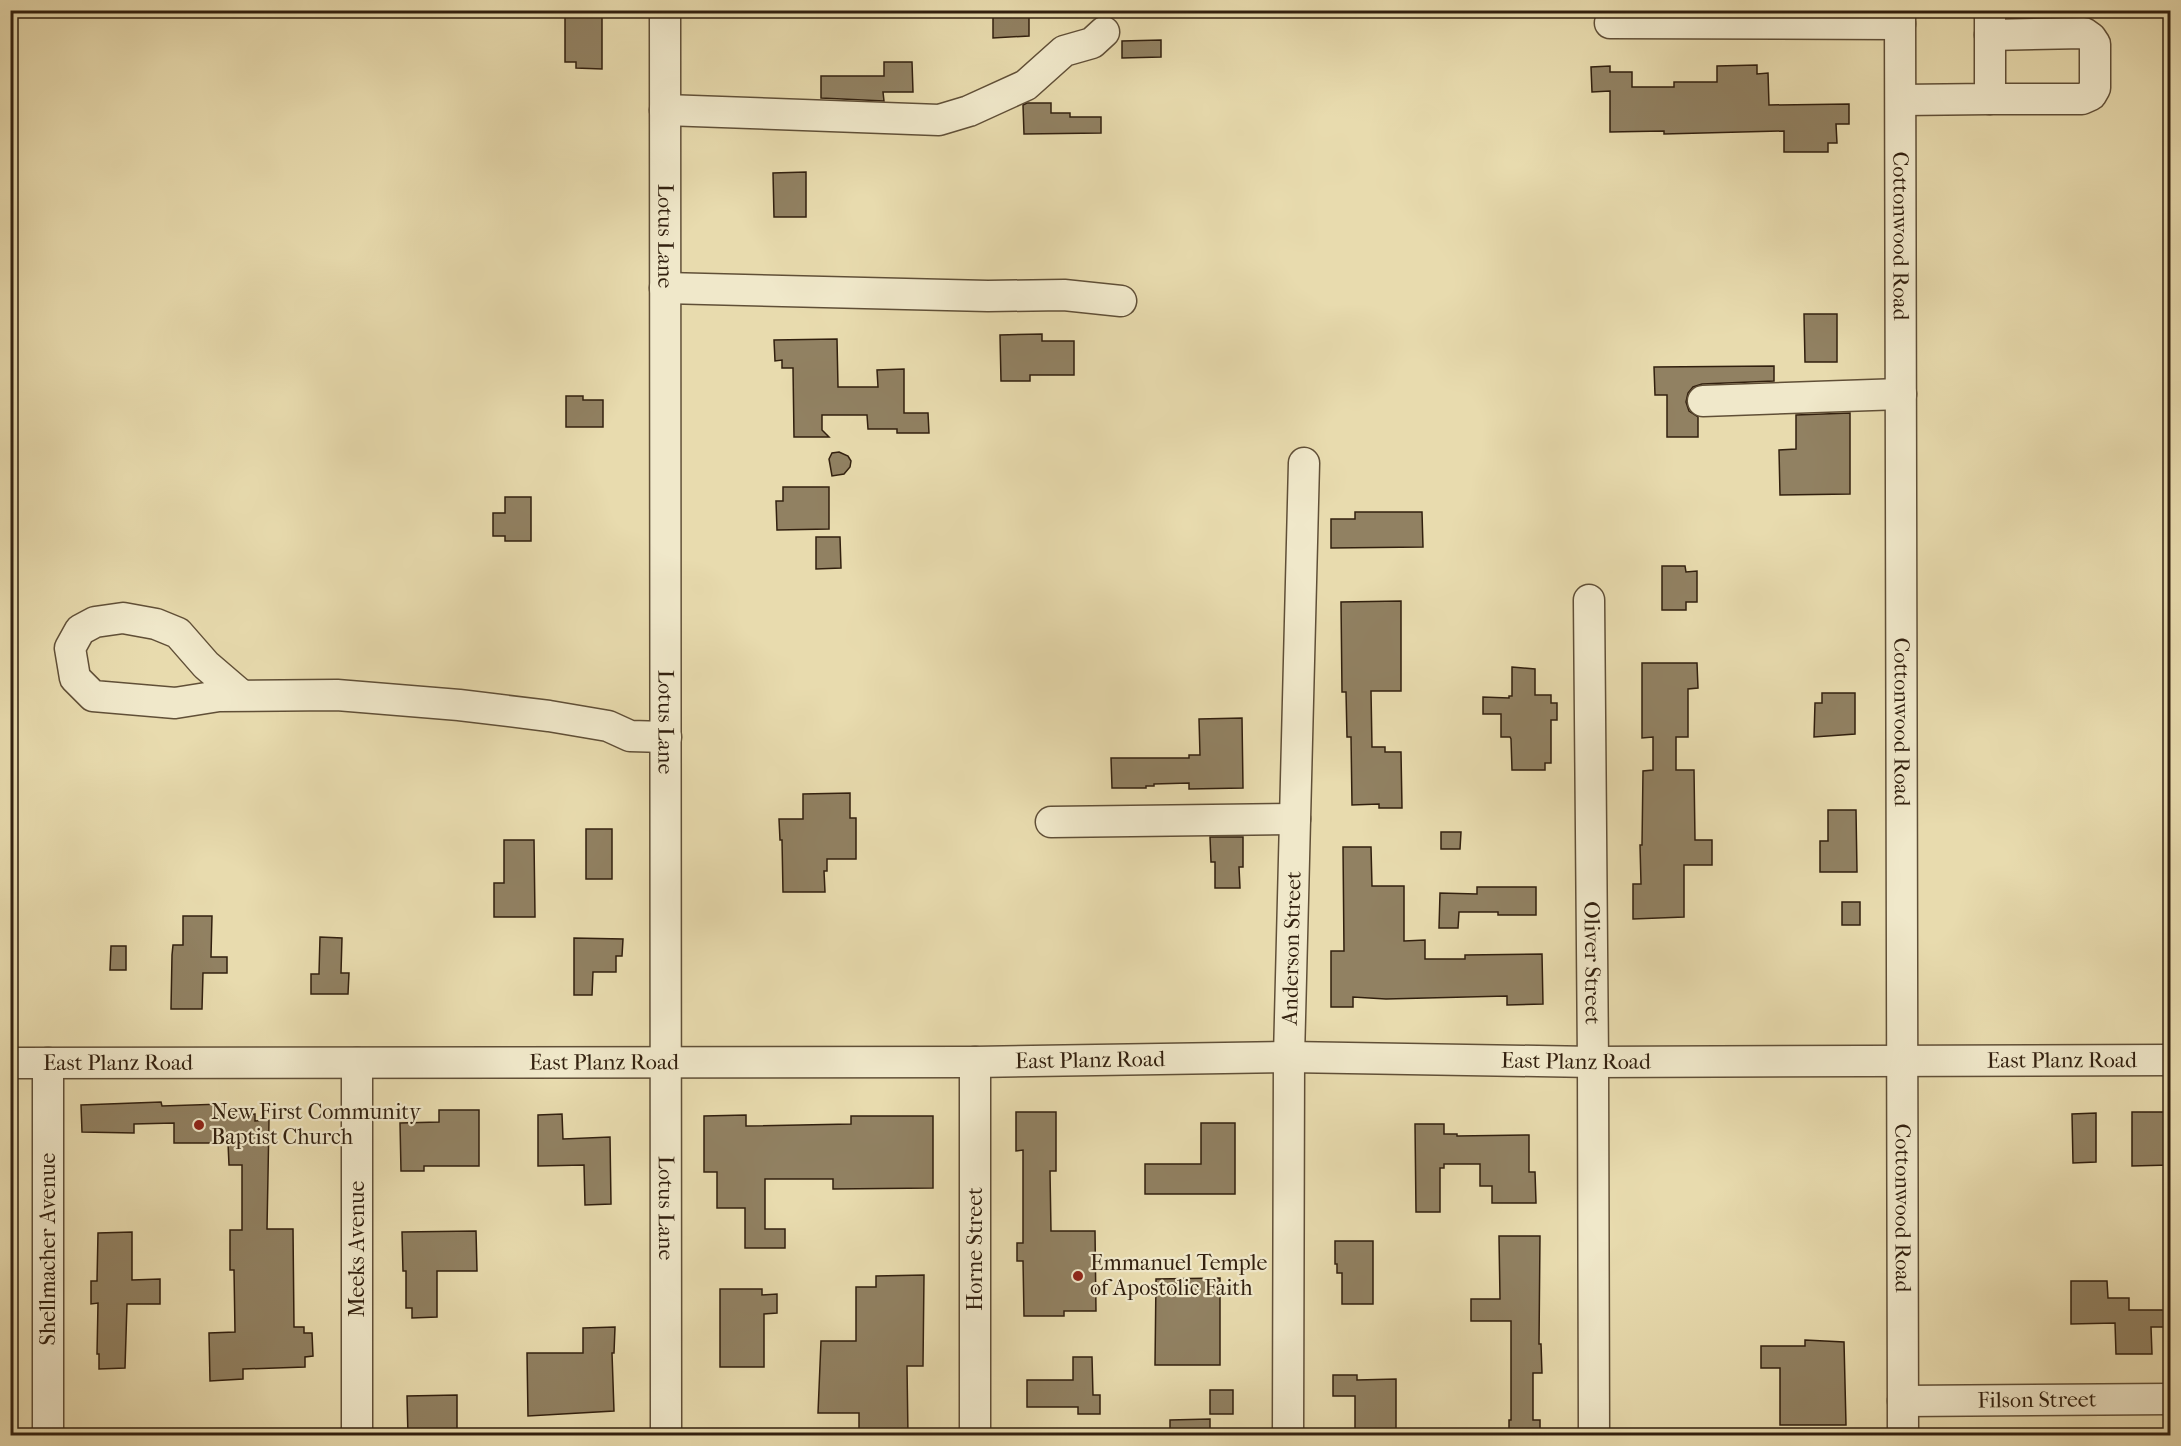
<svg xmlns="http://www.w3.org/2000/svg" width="2181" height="1446" viewBox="0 0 2181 1446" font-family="'IM FELL French Canon',serif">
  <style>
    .building { fill: #918162; stroke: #32200f; stroke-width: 1.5 }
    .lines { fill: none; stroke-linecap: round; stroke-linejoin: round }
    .minor-casing { stroke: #604f37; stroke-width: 33 }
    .minor { stroke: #f0e8ca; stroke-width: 30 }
    .poi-dot { fill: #8f2418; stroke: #f0e8ca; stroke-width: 2 }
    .labels { text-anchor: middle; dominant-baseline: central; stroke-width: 4.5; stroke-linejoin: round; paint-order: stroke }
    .street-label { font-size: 22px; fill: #32200f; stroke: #f0e8ca }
    .poi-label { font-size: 22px; fill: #32200f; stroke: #f0e8ca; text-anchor: start }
  </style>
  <rect width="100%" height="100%" fill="#e8dbae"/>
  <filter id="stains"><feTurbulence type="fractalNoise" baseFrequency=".00333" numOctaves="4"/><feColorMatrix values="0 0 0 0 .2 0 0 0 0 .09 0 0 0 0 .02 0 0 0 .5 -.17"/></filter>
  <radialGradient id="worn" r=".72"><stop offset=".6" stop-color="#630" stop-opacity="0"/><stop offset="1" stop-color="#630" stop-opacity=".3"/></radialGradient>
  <g class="building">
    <path d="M1010,10H1029V36L993,38V17H1010Z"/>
    <path d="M565,11H602V69L576,68V62H565Z"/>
    <path d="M1161,40V57L1122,58V41Z"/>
    <path d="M884,62H912L913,92H883L884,101L821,98V76H884Z"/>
    <path d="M1757,65V74L1768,73L1769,105L1849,104V124H1836L1837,143H1828V152H1784V131L1664,134V131L1610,132V91L1592,92L1591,67L1610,66V72H1632V87H1674V82H1717V66Z"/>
    <path d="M1027,103H1051V113H1070V117H1101V133L1024,134L1023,105Z"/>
    <path d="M806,172V217H774L773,173Z"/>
    <path d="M1804,314H1837V362H1805Z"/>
    <path d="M1042,334V341H1074V375H1030V381H1001L1000,335Z"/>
    <path d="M837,339L838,387H878L877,370L904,369V413H928L929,433H897V429H868L867,415H822V430L829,437H794L793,368H782V360L775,361L774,340Z"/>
    <path d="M1774,366V381L1702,384L1693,387L1688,393L1686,402L1689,411L1698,417V437H1667V395H1655L1654,367Z"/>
    <path d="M566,396H583V400H603V427H566Z"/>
    <path d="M1850,413V494L1780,495L1779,450L1796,449V415Z"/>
    <path d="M839,452L848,456L851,461L850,467L844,474L832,476L829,459L832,453Z"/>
    <path d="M783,487H829V529L777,530L776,501H783Z"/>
    <path d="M505,497H531V541H505V536H493V513H505Z"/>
    <path d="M1355,512H1422L1423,547L1331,548V519H1355Z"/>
    <path d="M816,537H840L841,568L816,569Z"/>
    <path d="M1662,566H1685L1686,572L1697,571V602H1686V610H1662Z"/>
    <path d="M1401,601V691H1371L1372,747H1385V752H1401L1402,808H1379V804L1352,805L1351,737H1347L1346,692H1342L1341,602Z"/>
    <path d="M1642,663H1697L1698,688L1688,689V737H1676V770H1694L1695,840H1712V865H1684V917L1633,919V884H1641L1640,845H1642L1643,771L1653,770V737L1642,738Z"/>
    <path d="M1512,667L1535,669V695H1551V703H1557V720H1551V763H1545V770H1512L1511,739L1510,737H1501V714H1483V697L1509,698V696H1512Z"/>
    <path d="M1822,693H1855V734L1814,737L1815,703H1822Z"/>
    <path d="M1242,718L1243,788L1189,789V783L1154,784V786H1146V788H1112L1111,758H1189V755H1200L1199,719Z"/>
    <path d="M850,793V818H856V859H827V871H824L825,892H783L782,840H780L779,819H803V794Z"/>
    <path d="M1828,810H1856L1857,872H1820V841H1828Z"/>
    <rect x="586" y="829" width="26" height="50"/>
    <path d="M1441,832H1461L1460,849H1441Z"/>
    <path d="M1210,837H1243V867H1239L1240,888H1215V862H1211Z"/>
    <path d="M504,840H534L535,917H494V883H504Z"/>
    <path d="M1343,847H1371L1372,886H1404V941L1425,940V959H1465V955L1542,954L1543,1004L1507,1005V996L1386,999L1353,997V1007H1331V951H1344Z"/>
    <path d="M1477,887H1536V915H1498V912H1459L1458,928H1439L1440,893L1477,894Z"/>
    <rect x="1842" y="902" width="18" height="23"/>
    <path d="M183,916H212L211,957H227V973H203L202,1009H171L172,955L173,945H183Z"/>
    <path d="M320,937L342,938L341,973H349L348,994H311V974H319Z"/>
    <path d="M574,938L623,939L622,956H616V972H593L592,995H574Z"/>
    <path d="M111,946H126V970H110Z"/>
    <path d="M161,1102L162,1106L223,1104V1115L255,1114V1121L269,1120L267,1229H293L294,1327H304V1333H312L313,1356L305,1357V1367L243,1369V1379L210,1381L209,1333L235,1332L234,1270H230V1230H242V1165H229L228,1143H174V1123L134,1124V1133L82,1132L81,1105Z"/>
    <path d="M439,1110H479V1166H424V1171H401L400,1123L439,1122Z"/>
    <path d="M1016,1112H1056V1171H1050L1051,1231H1095L1096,1311H1064V1316H1024L1023,1261H1017V1243H1023V1150L1016,1151Z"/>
    <path d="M2132,1112H2170V1165L2132,1166Z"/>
    <path d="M2096,1113V1162L2073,1163L2072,1114Z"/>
    <path d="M562,1114L563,1139L610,1137L611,1204L585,1205L584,1165L538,1166V1115Z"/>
    <path d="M746,1115V1126L851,1124V1116H933V1188L833,1189V1179H765V1229H785V1248H745V1208H717V1172H704V1116Z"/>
    <path d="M1201,1123H1235V1194H1145V1164H1201Z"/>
    <path d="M1415,1124H1444V1134H1457V1136L1529,1135V1172H1535L1536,1203H1492V1186H1480V1164H1444V1168H1440V1212H1416Z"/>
    <path d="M476,1231L477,1271H437V1317L412,1318V1308H406V1271H403L402,1232Z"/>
    <path d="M132,1232V1280L160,1279V1304H127L125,1368L99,1369V1354H97L98,1303L91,1304V1281H97L98,1233Z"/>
    <path d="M1499,1236H1540L1539,1344H1541L1542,1373H1533V1420H1540V1436H1509V1420H1511V1321H1471V1299H1500Z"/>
    <path d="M1335,1241H1373V1304H1342V1273H1337V1264H1335Z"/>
    <path d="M924,1275L923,1366H907L908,1436H859V1413H818L821,1341H856V1287H876V1276Z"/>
    <path d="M1220,1278V1365H1155L1156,1279Z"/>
    <path d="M2071,1281H2107L2108,1298H2129V1310H2170V1327H2151L2152,1354H2116L2115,1323L2071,1324Z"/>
    <path d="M720,1289H762V1295L777,1294V1313L764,1314V1367H720Z"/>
    <path d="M615,1327L614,1353H612L614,1411L528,1416L527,1353H583V1328Z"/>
    <path d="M1805,1340L1844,1342L1846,1425H1780V1368H1761V1346H1805Z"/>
    <path d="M1073,1357H1092L1093,1395H1100V1414H1078V1407H1027V1380H1073Z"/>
    <path d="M1333,1375H1357V1380L1396,1379V1436H1355V1396H1333Z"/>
    <rect x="1210" y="1390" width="23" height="24"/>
    <path d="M457,1395V1436H408L407,1396Z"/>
    <path d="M1210,1419V1436H1170V1420Z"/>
  </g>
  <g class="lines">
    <defs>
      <g id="minor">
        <path id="s1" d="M665,10L666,1436"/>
        <path id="s2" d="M1900,10L1903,1436"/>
        <path d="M1610,23L1900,24"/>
        <path d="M1990,35L2084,33L2091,38L2095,44V88L2091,95L2082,99H1990"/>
        <path d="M1901,100L1990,99V10"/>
        <path d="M665,110L939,120L969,111L1026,85L1064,51L1092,43L1104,32"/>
        <path d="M665,288L988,296L1064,295L1121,301"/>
        <path d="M1703,401L1901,394"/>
        <path id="s3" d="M1589,600L1593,1062L1594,1436"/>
        <path d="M241,695L206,665L178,633L156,624L123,618L95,622L80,630L70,648L75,678L93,696L175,703L219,696L337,695L459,705L549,716L608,726L630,736L666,737"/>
        <path d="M1051,822L1295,819"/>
        <path d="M975,1062V1436"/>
        <path id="s4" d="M10,1063L975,1062L1289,1057L1593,1062L2170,1060"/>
        <path d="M48,1063V1436"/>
        <path d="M357,1063V1436"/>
        <path id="s5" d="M1903,1401L2170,1399"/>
        <path id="s6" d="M1288,1436L1289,1057L1304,463"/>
      </g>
    </defs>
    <use href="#minor" class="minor-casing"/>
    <use href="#minor" class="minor"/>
  </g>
  <g class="poi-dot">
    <circle cx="199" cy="1125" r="6"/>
    <circle cx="1078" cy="1276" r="6"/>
  </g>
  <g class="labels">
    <g class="street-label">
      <text stroke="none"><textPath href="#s1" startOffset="226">Lotus Lane</textPath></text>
      <text stroke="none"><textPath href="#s2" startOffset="226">Cottonwood Road</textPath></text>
      <text stroke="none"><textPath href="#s1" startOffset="712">Lotus Lane</textPath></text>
      <text stroke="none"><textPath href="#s2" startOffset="712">Cottonwood Road</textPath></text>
      <text stroke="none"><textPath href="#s6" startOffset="488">Anderson Street</textPath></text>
      <text stroke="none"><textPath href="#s3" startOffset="363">Oliver Street</textPath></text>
      <text stroke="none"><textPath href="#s4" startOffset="1080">East Planz Road</textPath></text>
      <text stroke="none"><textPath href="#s4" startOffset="2052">East Planz Road</textPath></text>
      <text stroke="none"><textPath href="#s4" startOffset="1566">East Planz Road</textPath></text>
      <text stroke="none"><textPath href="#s4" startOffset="594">East Planz Road</textPath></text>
      <text stroke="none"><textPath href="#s4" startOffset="108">East Planz Road</textPath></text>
      <text stroke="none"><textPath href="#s1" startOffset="1198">Lotus Lane</textPath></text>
      <text stroke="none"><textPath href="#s2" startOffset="1198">Cottonwood Road</textPath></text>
      <text transform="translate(48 1249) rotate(-90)">Shellmacher Avenue</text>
      <text transform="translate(357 1249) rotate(-90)">Meeks Avenue</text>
      <text transform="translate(975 1249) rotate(-90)">Horne Street</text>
      <text stroke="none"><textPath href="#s5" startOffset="134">Filson Street</textPath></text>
    </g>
    <g class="poi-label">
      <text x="211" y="1112">New First Community<tspan x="211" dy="25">Baptist Church</tspan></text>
      <text x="1090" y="1263">Emmanuel Temple<tspan x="1090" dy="25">of Apostolic Faith</tspan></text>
    </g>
  </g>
  <rect width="2181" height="1446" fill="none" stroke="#e8dbae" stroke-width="36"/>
  <rect x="12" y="12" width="2157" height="1422" fill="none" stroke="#32200f" stroke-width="3"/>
  <rect x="18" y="18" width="2145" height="1410" fill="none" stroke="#32200f" stroke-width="1.5"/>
  <rect width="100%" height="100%" filter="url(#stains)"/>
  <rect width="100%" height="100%" fill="url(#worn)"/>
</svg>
